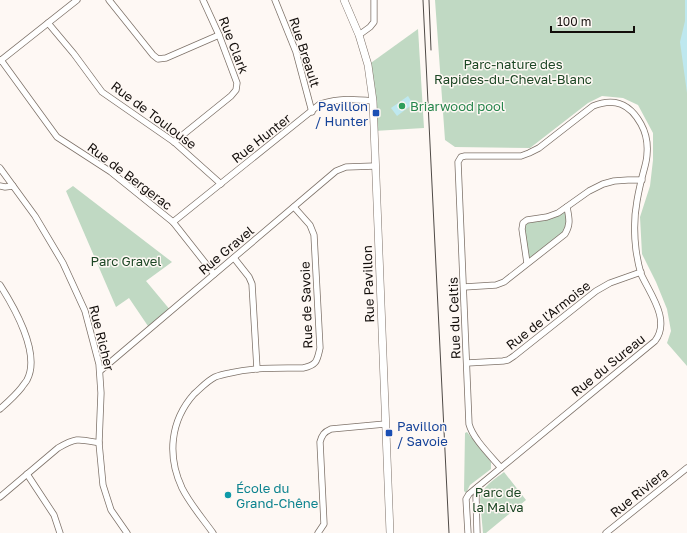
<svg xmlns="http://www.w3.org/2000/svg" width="687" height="533" viewBox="0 0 687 533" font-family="'Golos Text',sans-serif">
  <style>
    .green { fill: #c0d9c3 }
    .water { fill: #bee8ef }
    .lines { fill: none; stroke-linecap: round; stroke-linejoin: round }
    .street-casing { stroke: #7e7269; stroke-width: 7 }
    .secondary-casing { stroke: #7e7269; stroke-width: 8 }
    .street { stroke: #fff; stroke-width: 5.5 }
    .secondary { stroke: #fff; stroke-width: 7 }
    .tram { stroke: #4f4a46; stroke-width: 1 }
    .leisure-dot { fill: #2e9e5b; stroke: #fef8f4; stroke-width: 1.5 }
    .transit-dot { fill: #1a4fb4; stroke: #fef8f4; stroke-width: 1.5 }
    .culture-dot { fill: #0f9aa8; stroke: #fef8f4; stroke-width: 1.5 }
    .labels { text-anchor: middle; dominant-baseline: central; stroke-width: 3; stroke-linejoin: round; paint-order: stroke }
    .street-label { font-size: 13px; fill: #130e0b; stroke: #fef8f4 }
    .park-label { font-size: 13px; fill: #1d4725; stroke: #fef8f4 }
    .transit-label { font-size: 13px; fill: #164399; stroke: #fef8f4; text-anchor: end }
    .leisure-label { font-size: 13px; fill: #27864d; stroke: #fef8f4; text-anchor: start }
    .culture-label { font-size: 13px; fill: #0d838f; stroke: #fef8f4; text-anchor: start }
  </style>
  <rect width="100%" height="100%" fill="#fef8f4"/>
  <g class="green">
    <path d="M435,0H687V366L667,343L671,331L667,309L656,282L642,254L640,217L650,186L653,160V133L638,105L623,98L602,96L588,103L530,148L455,147L445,140Z"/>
    <path d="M418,29L424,128L374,131L368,65Z"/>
    <path d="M73,186L172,262L146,281L171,311L150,329L129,298L116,307L66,191Z"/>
    <path d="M567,207L568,229L527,263L523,223L547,217Z"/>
    <path d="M467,432L491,462V469L470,485L466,493L464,491L465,433Z"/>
    <path d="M504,472L526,500L486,533H483L480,500C482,486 494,480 504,472Z"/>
  </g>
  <g class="water">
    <path d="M685,0H687V93L680,42L685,21Z"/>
    <path d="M408,96L413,104L397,116L391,108Z"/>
  </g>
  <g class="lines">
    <defs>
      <g id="street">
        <path d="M109,0L153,55L158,59L166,58L219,35"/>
        <path d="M275,0L296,52L312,112"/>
        <path d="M48,23L74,54L102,92L174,142L221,184"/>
        <path d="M359,35L370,27L374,22V0"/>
        <path d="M1,60L57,137L111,172L173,222L214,274"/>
        <path d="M0,61L77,0"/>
        <path d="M174,142L231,96L236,90L237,83L219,35L203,0"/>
        <path d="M0,168L35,216L63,263L85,311L99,364L101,393L99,443L103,485L111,510L127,533"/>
        <path d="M0,186L5,187L13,186"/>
        <path d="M173,222L320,104C341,98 352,99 373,101"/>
        <path d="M234,258L249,277L252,284L257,369"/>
        <path d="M527,263L522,229L523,223L527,220L547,217L558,213L589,191L603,184L614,181L628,180H642"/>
        <path d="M0,285C14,307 41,354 27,380C26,382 23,385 22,387C15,396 8,402 0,409"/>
        <path d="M464,287L496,285L504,282L565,234C571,224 569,218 567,207"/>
        <path d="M467,363L503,361L508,360L514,356L596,291L610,283L641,272"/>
        <path d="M100,371L336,171L346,167L375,166"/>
        <path d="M27,474L54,515L60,533"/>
        <path d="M0,497L58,448C77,437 79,439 99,443"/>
        <path d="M213,533C203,519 190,504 182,488C167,456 170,421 194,394C201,388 207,381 215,377C220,375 225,374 230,373C254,367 279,368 303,368C317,365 317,361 320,348L314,235L310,225L294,207"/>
        <path d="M318,533L324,524L320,442C322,435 324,432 331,429L385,424"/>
        <path d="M468,533L466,499L469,494L655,341C671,320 650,294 641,274C639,267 637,257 636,250C634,234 634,217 637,201C639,189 642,177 645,166C646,162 647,158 647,154C648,143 646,133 641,124C630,104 615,97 593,106L539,148L529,153L521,156H465L461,157L458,162L469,424C473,439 491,456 501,468"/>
        <path d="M477,533L476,497L478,487"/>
        <path d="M606,533L687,468"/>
      </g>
      <path id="secondary" d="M344,0L359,35L368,65L373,101L390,533"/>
    </defs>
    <use href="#street" class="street-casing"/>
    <use href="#secondary" class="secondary-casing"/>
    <use href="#street" class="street"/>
    <use href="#secondary" class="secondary"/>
    <g class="tram">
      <path d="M423,0L449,533"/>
      <path d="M429,0L431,50"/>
    </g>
  </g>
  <circle class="leisure-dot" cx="402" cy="106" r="4"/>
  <g class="transit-dot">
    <rect x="372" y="109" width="8" height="8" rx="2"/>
    <rect x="385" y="429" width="8" height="8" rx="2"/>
  </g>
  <circle class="culture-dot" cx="228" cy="495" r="4"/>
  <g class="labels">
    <g class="street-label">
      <text transform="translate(234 45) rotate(69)">Rue Clark</text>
      <text transform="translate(305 52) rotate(72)">Rue Breault</text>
      <text transform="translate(154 115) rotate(37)">Rue de Toulouse</text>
      <text transform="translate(261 138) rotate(-38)">Rue Hunter</text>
      <text transform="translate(130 176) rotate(37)">Rue de Bergerac</text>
      <text transform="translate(226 250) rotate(-40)">Rue Gravel</text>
      <text transform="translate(368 284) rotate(-92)">Rue Pavillon</text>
      <text transform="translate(306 305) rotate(-92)">Rue de Savoie</text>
      <text transform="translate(548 315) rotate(-38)">Rue de l'Armoise</text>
      <text transform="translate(454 318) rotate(-92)">Rue du Celtis</text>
      <text transform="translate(102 338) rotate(76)">Rue Richer</text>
      <text transform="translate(608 365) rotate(-39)">Rue du Sureau</text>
      <text transform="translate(639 492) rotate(-39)">Rue Riviera</text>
    </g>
    <g class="park-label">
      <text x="513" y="64">Parc-nature des<tspan x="513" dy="15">Rapides-du-Cheval-Blanc</tspan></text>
      <text x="126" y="261">Parc Gravel</text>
      <text x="498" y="492">Parc de<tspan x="498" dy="15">la Malva</tspan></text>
    </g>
    <g class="transit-label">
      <text x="368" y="106">Pavillon<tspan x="368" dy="15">/ Hunter</tspan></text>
      <text x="397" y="426" text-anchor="start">Pavillon<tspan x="397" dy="15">/ Savoie</tspan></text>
    </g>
    <g class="leisure-label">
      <text x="410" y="106">Briarwood pool</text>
    </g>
    <g class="culture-label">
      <text x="236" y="488">École du<tspan x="236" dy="15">Grand-Chêne</tspan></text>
    </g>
  </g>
  <path d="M551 26v6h83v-6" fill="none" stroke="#130e0b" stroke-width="2"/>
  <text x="557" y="26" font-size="12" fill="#130e0b" stroke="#fef8f4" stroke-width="3" paint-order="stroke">100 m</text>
</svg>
